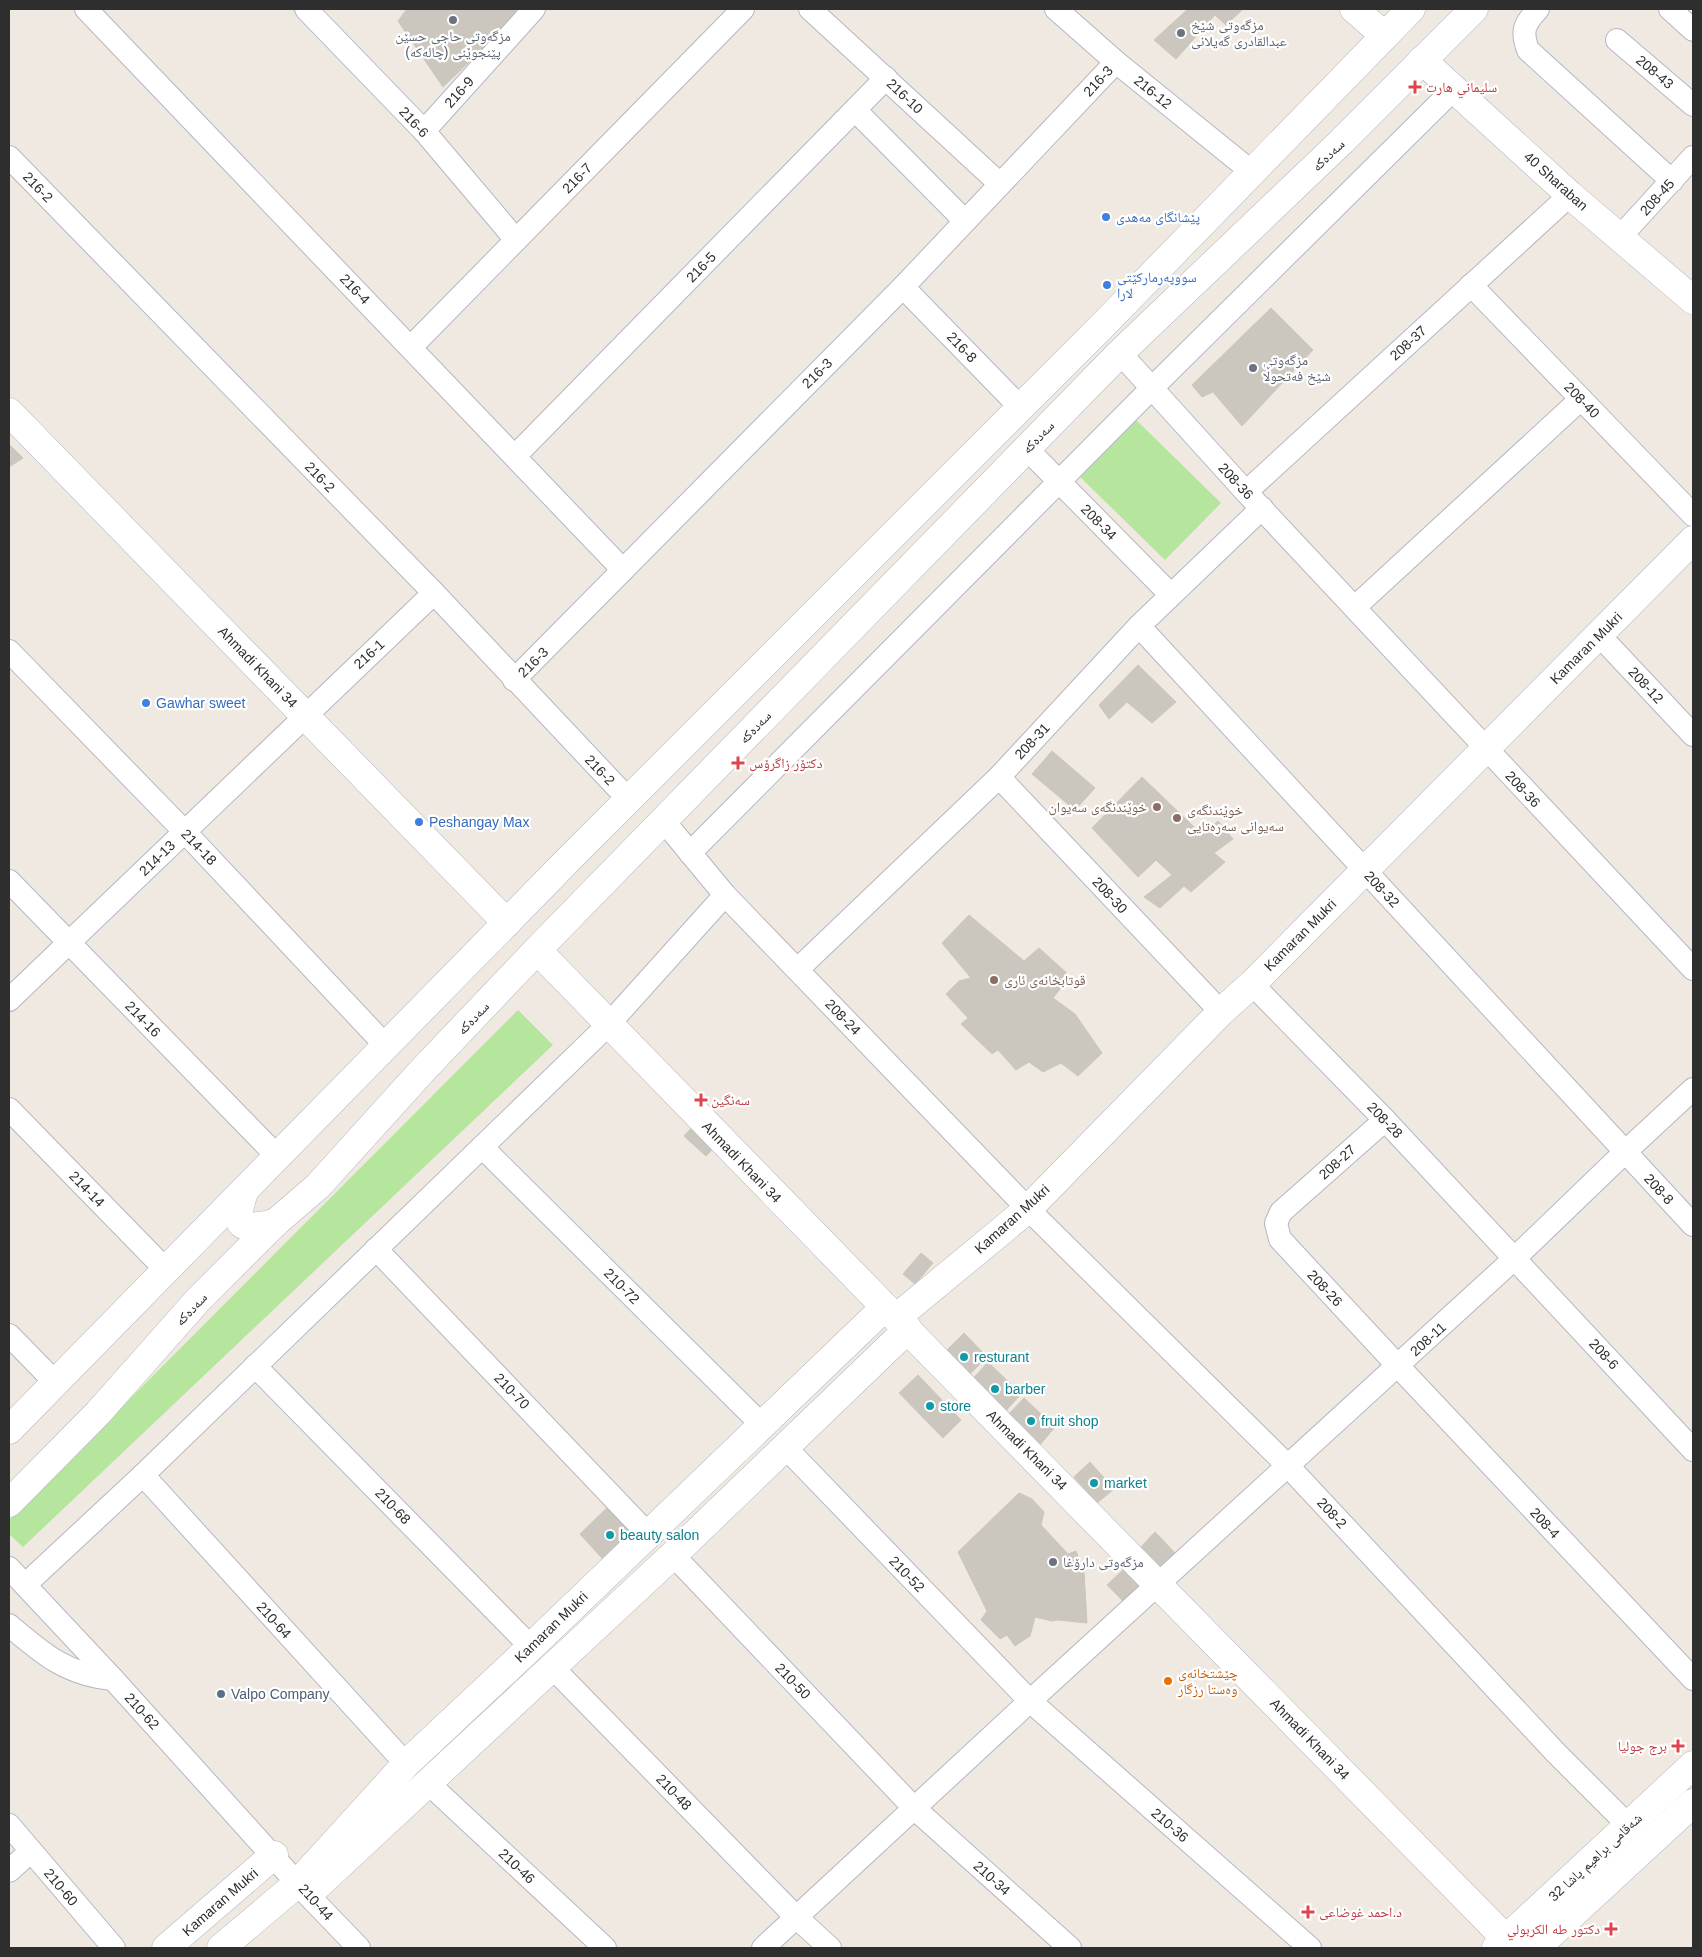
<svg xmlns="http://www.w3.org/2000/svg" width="1702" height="1957" viewBox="0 0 1702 1957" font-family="Helvetica,'Noto Naskh Arabic',sans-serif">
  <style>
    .green { fill: #b6e59e }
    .building { fill: #cbc7bf; stroke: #cbc5ba }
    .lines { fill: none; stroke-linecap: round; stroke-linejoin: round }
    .minor-casing { stroke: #b4b7c1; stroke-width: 24 }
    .tertiary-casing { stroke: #b4b7c1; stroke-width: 29 }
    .secondary-casing { stroke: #b4b7c1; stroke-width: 29 }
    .minor { stroke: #fff; stroke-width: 22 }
    .tertiary { stroke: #fff; stroke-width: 28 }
    .secondary { stroke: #fff; stroke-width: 28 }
    .worship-dot { fill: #6b7280; stroke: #fff; stroke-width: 2 }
    .health-dot { fill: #e0444e; stroke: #fff; stroke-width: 2 }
    .shop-dot { fill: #3f7fe0; stroke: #fff; stroke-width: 2 }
    .education-dot { fill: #8d6e63; stroke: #fff; stroke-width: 2 }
    .culture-dot { fill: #0f9aa8; stroke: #fff; stroke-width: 2 }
    .food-dot { fill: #e8710a; stroke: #fff; stroke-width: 2 }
    .service-dot { fill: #5c6f8a; stroke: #fff; stroke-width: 2 }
    .labels { text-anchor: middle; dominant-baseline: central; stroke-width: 4.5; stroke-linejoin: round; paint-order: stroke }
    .worship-label { font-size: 14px; fill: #5b616d; stroke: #fff; text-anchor: start }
    .street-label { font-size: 14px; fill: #2e2e2e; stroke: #fff }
    .health-label { font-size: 14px; fill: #be3a42; stroke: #fff; text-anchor: start }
    .shop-label { font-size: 14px; fill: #366cbe; stroke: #fff; text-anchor: start }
    .education-label { font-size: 14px; fill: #785e54; stroke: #fff; text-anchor: start }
    .culture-label { font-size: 14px; fill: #0d838f; stroke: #fff; text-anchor: start }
    .food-label { font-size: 14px; fill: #c56008; stroke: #fff; text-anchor: start }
    .service-label { font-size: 14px; fill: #4e5e75; stroke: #fff; text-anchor: start }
  </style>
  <rect width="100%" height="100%" fill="#efe9e1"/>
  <g class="green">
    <path d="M1130,414L1221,503L1165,560L1074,471Z"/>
    <path d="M518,1010L553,1045L23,1547L9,1534V1520Z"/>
  </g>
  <g class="building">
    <path d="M407,9H512L520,13L443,87L398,21Z"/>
    <path d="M1188,9H1243L1226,25L1215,15L1176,59L1154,40Z"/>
    <path d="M1271,308L1313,350L1242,426L1213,392L1202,397L1192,385Z"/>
    <path d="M9,444L23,458L9,467Z"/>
    <path d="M1138,665L1176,702L1152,723L1127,702L1109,719L1099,705Z"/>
    <path d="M1052,751L1095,788L1075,810L1032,774Z"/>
    <path d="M1142,777L1194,827L1200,837L1218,821L1233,839L1214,853L1225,862L1191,892L1184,886L1160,908L1144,897L1172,875L1156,860L1138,877L1092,828Z"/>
    <path d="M969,915L1024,961L1039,948L1070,976L1053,998L1075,1014L1102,1053L1078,1076L1061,1063L1043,1072L1029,1062L1016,1070L998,1050L992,1054L961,1024L968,1018L946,994L959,981L971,978L942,943Z"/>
    <path d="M696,1123L718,1143L706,1156L684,1136Z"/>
    <path d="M921,1253L933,1263L915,1284L903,1274Z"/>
    <path d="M964,1333L987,1357L963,1381L940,1357Z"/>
    <path d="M988,1362L1021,1394L1002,1415L969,1383Z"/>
    <path d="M918,1375L961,1420L943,1438L899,1393Z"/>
    <path d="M1024,1398L1055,1427L1039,1446L1008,1415Z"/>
    <path d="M1090,1462L1114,1489L1097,1503L1074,1477Z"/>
    <path d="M1019,1493L1032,1499L1044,1512L1041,1525L1068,1554L1076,1551L1084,1572L1087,1623L1058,1620L1052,1621L1035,1617L1030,1636L1015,1646L1007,1635L1000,1639L981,1620L987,1611L958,1552Z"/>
    <path d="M611,1504L641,1536L609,1566L580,1534Z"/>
    <path d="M1155,1532L1177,1555L1162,1569L1141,1547Z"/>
    <path d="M1126,1567L1142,1583L1123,1601L1107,1585Z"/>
  </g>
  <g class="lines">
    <defs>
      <g id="minor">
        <path d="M86,9L623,570"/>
        <path d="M306,9L424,131L516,240"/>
        <path d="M810,9L1000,184"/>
        <path d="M1056,9L1116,62L1252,172"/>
        <path d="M1538,9C1524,24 1521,31 1528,50L1672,181"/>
        <path d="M1670,9L1693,30"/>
        <path d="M1617,40L1693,105"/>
        <path d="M855,110L965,221"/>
        <path d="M424,131L534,9"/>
        <path d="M9,157L434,593L629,800"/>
        <path d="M1620,237L1693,157"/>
        <path d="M1471,285L1693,515"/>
        <path d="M903,287L1021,408"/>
        <path d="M411,347L743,9"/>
        <path d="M1120,353L1246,492L1693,969"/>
        <path d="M1027,449L1171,595"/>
        <path d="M515,456L886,78"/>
        <path d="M1246,492L1570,195"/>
        <path d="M1355,607L1581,399"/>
        <path d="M1139,626L1693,1225"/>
        <path d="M1599,635L1693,735"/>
        <path d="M9,651L184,831L386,1046"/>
        <path d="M514,680L903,287L1116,62"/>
        <path d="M999,777L1221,1012"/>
        <path d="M663,820L725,895L1028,1209L1288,1466L1556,1753L1628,1825"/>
        <path d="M690,853L1152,388L1454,89"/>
        <path d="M9,881L277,1156"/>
        <path d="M798,969L999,777L1139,626L1262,508"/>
        <path d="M1252,984L1385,1120L1693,1450"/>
        <path d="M9,1000L434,593"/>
        <path d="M9,1109L166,1270"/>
        <path d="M1385,1120L1281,1212L1276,1223L1280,1239L1398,1366L1693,1679"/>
        <path d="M482,1147L762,1425"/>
        <path d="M376,1249L648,1534"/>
        <path d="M9,1335L55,1382"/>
        <path d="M255,1366L531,1647"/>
        <path d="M785,1447L1030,1701L1310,1948"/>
        <path d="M143,1475L406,1764"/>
        <path d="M673,1555L914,1808L1070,1948"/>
        <path d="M9,1568L113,1679L307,1894L359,1948"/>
        <path d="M26,1584L143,1475L608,1025L725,895"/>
        <path d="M9,1625C43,1654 67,1675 113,1679"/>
        <path d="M552,1667L796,1917L830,1948"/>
        <path d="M428,1783L605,1948"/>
        <path d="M9,1825L114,1948"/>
        <path d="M9,1871L31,1851"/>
        <path d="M763,1948L1030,1701L1515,1258L1625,1152L1693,1089"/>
      </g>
      <g id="tertiary">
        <path d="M1354,9L1384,35"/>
        <path d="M1422,60L1570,195L1693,300"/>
        <path d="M9,412L507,923"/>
        <path d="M537,950L885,1307L1506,1939L1518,1948"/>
        <path d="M896,1318L1028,1209L1221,1012L1252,984L1693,540"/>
        <path d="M316,1887L673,1555L908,1329"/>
        <path d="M166,1948L274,1855"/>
        <path d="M221,1948L298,1883L406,1764L531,1647L885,1307"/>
      </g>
      <g id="secondary">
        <path d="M244,1192C232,1228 240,1231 275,1223"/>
        <path d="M9,1430L569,859L1107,321L1411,9"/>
        <path d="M9,1503L98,1413L198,1300L275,1223L318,1186L421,1072L537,950L1120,353L1342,141L1474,9"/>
        <path d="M1496,1948L1693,1765"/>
        <path d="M1536,1948L1693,1803"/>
      </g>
    </defs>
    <use href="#minor" class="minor-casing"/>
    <use href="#tertiary" class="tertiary-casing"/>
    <use href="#secondary" class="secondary-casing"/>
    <use href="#minor" class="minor"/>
    <use href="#tertiary" class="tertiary"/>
    <use href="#secondary" class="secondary"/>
  </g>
  <g class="worship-dot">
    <circle cx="453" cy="20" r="5"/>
    <circle cx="1181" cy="33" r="5"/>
    <circle cx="1253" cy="368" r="5"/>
    <circle cx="1053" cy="1562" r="5"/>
  </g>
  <g class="health-dot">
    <path d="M1412.5 79.5h5v5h5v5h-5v5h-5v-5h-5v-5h5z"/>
    <path d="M735.5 755.5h5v5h5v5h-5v5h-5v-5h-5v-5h5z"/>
    <path d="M698.5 1092.5h5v5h5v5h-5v5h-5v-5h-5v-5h5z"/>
    <path d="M1675.5 1738.5h5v5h5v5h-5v5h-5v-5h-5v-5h5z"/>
    <path d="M1305.5 1904.5h5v5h5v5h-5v5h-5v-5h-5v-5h5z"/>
    <path d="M1608.5 1921.5h5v5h5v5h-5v5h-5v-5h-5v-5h5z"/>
  </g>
  <g class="shop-dot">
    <circle cx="1106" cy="217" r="5"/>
    <circle cx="1107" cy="285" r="5"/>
    <circle cx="146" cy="703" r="5"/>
    <circle cx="419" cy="822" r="5"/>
  </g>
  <g class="education-dot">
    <circle cx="1157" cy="807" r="5"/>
    <circle cx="1177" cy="818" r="5"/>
    <circle cx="994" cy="980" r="5"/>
  </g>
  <g class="culture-dot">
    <circle cx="964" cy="1357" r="5"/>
    <circle cx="995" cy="1389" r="5"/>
    <circle cx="930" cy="1406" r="5"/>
    <circle cx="1031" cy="1421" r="5"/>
    <circle cx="1094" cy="1483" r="5"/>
    <circle cx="610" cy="1535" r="5"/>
  </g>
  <circle class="food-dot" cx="1168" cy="1681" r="5"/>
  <circle class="service-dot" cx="221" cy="1694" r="5"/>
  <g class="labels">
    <g class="worship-label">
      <text x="1191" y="25">مزگەوتی شێخ<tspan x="1191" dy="16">عبدالقادری گەیلانی</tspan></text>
      <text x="453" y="36" text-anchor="middle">مزگەوتی حاجی حسێن<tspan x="453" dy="16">پێنجوێنی (چالەکە)</tspan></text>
      <text x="1263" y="360">مزگەوتی<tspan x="1263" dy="16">شێخ فەتحوڵا</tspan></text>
      <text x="1063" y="1562">مزگەوتی دارۆغا</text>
    </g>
    <g class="street-label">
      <text transform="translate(1655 72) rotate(40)">208-43</text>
      <text transform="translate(1098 81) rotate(-47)">216-3</text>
      <text transform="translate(459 92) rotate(-48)">216-9</text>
      <text transform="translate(1153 92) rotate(39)">216-12</text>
      <text transform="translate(905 96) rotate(43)">216-10</text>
      <text transform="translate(414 122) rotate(47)">216-6</text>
      <text transform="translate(1328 155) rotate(-44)">سەدەکە</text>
      <text transform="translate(577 178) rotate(-46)">216-7</text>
      <text transform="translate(1556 181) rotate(42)">40 Sharaban</text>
      <text transform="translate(38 187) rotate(46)">216-2</text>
      <text transform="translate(1657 197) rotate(-48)">208-45</text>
      <text transform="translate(701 267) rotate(-46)">216-5</text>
      <text transform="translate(355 289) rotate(46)">216-4</text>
      <text transform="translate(1408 343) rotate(-42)">208-37</text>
      <text transform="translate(962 347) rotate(46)">216-8</text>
      <text transform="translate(817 373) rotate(-45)">216-3</text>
      <text transform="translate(1582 400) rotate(46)">208-40</text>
      <text transform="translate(1038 437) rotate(-46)">سەدەکە</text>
      <text transform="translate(320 477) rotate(46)">216-2</text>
      <text transform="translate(1236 481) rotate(47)">208-36</text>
      <text transform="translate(1099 522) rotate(45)">208-34</text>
      <text transform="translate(1586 648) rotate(-45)">Kamaran Mukri</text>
      <text transform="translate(369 654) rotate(-43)">216-1</text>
      <text transform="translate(533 662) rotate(-45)">216-3</text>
      <text transform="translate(258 667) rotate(46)">Ahmadi Khani 34</text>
      <text transform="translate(1646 685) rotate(47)">208-12</text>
      <text transform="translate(755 727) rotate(-46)">سەدەکە</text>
      <text transform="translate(1032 741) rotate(-47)">208-31</text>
      <text transform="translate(600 770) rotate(46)">216-2</text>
      <text transform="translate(1523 789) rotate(47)">208-36</text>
      <text transform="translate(199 847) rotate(46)">214-18</text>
      <text transform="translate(157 858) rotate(-44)">214-13</text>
      <text transform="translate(1382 889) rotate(47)">208-32</text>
      <text transform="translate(1110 895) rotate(47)">208-30</text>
      <text transform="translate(1300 935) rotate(-45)">Kamaran Mukri</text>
      <text transform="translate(843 1017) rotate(46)">208-24</text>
      <text transform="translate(473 1018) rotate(-47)">سەدەکە</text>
      <text transform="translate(143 1019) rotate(46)">214-16</text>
      <text transform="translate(1385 1120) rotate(46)">208-28</text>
      <text transform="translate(742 1162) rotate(46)">Ahmadi Khani 34</text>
      <text transform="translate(1337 1162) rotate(-42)">208-27</text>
      <text transform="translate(87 1189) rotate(46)">214-14</text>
      <text transform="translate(1659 1189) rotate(47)">208-8</text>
      <text transform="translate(1012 1219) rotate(-42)">Kamaran Mukri</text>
      <text transform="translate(622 1286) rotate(45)">210-72</text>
      <text transform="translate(1325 1288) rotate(47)">208-26</text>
      <text transform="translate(191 1309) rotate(-47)">سەدەکە</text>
      <text transform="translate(1428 1339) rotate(-42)">208-11</text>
      <text transform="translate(1604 1354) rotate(47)">208-6</text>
      <text transform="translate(512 1391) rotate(46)">210-70</text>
      <text transform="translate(1027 1450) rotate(45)">Ahmadi Khani 34</text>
      <text transform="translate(393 1506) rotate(46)">210-68</text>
      <text transform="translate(1332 1513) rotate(47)">208-2</text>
      <text transform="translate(1545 1523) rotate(47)">208-4</text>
      <text transform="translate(907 1574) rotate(46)">210-52</text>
      <text transform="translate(274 1620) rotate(48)">210-64</text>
      <text transform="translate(551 1627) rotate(-44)">Kamaran Mukri</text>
      <text transform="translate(793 1681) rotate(46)">210-50</text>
      <text transform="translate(142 1711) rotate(48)">210-62</text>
      <text transform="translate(1310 1739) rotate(46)">Ahmadi Khani 34</text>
      <text transform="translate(674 1792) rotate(46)">210-48</text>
      <text transform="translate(1170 1825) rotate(41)">210-36</text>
      <text transform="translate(1595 1857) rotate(-43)">شەقامی براهیم پاشا 32</text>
      <text transform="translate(517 1866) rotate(43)">210-46</text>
      <text transform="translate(992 1878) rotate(42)">210-34</text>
      <text transform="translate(61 1887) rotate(50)">210-60</text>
      <text transform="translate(220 1902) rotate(-41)">Kamaran Mukri</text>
      <text transform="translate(316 1902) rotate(48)">210-44</text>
    </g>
    <g class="health-label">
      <text x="1426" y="87">سليماني هارت</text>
      <text x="749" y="763">دکتۆر زاگرۆس</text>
      <text x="711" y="1100">سەنگین</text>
      <text x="1667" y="1746" text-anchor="end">برج جوليا</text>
      <text x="1319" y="1912">د.احمد غوضاعی</text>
      <text x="1600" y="1929" text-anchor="end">دكتور طه الكربولي</text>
    </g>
    <g class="shop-label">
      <text x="1116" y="217">پێشانگای مەهدی</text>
      <text x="1117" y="277">سووپەرمارکێتی<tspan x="1117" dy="16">لارا</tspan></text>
      <text x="156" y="703">Gawhar sweet</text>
      <text x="429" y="822">Peshangay Max</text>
    </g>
    <g class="education-label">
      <text x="1147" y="807" text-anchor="end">خوێندنگەی سەیوان</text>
      <text x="1187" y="810">خوێندنگەی<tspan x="1187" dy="16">سەیوانی سەرەتایی</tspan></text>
      <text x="1004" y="980">قوتابخانەی ئاری</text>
    </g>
    <g class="culture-label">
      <text x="974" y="1357">resturant</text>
      <text x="1005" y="1389">barber</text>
      <text x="940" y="1406">store</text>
      <text x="1041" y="1421">fruit shop</text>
      <text x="1104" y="1483">market</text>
      <text x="620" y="1535">beauty salon</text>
    </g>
    <g class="food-label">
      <text x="1178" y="1673">چێشتخانەی<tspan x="1178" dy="16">وەستا رزگار</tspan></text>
    </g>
    <g class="service-label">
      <text x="231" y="1694">Valpo Company</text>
    </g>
  </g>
  <rect width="1702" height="1957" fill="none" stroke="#2e2e2e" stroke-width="20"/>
</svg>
